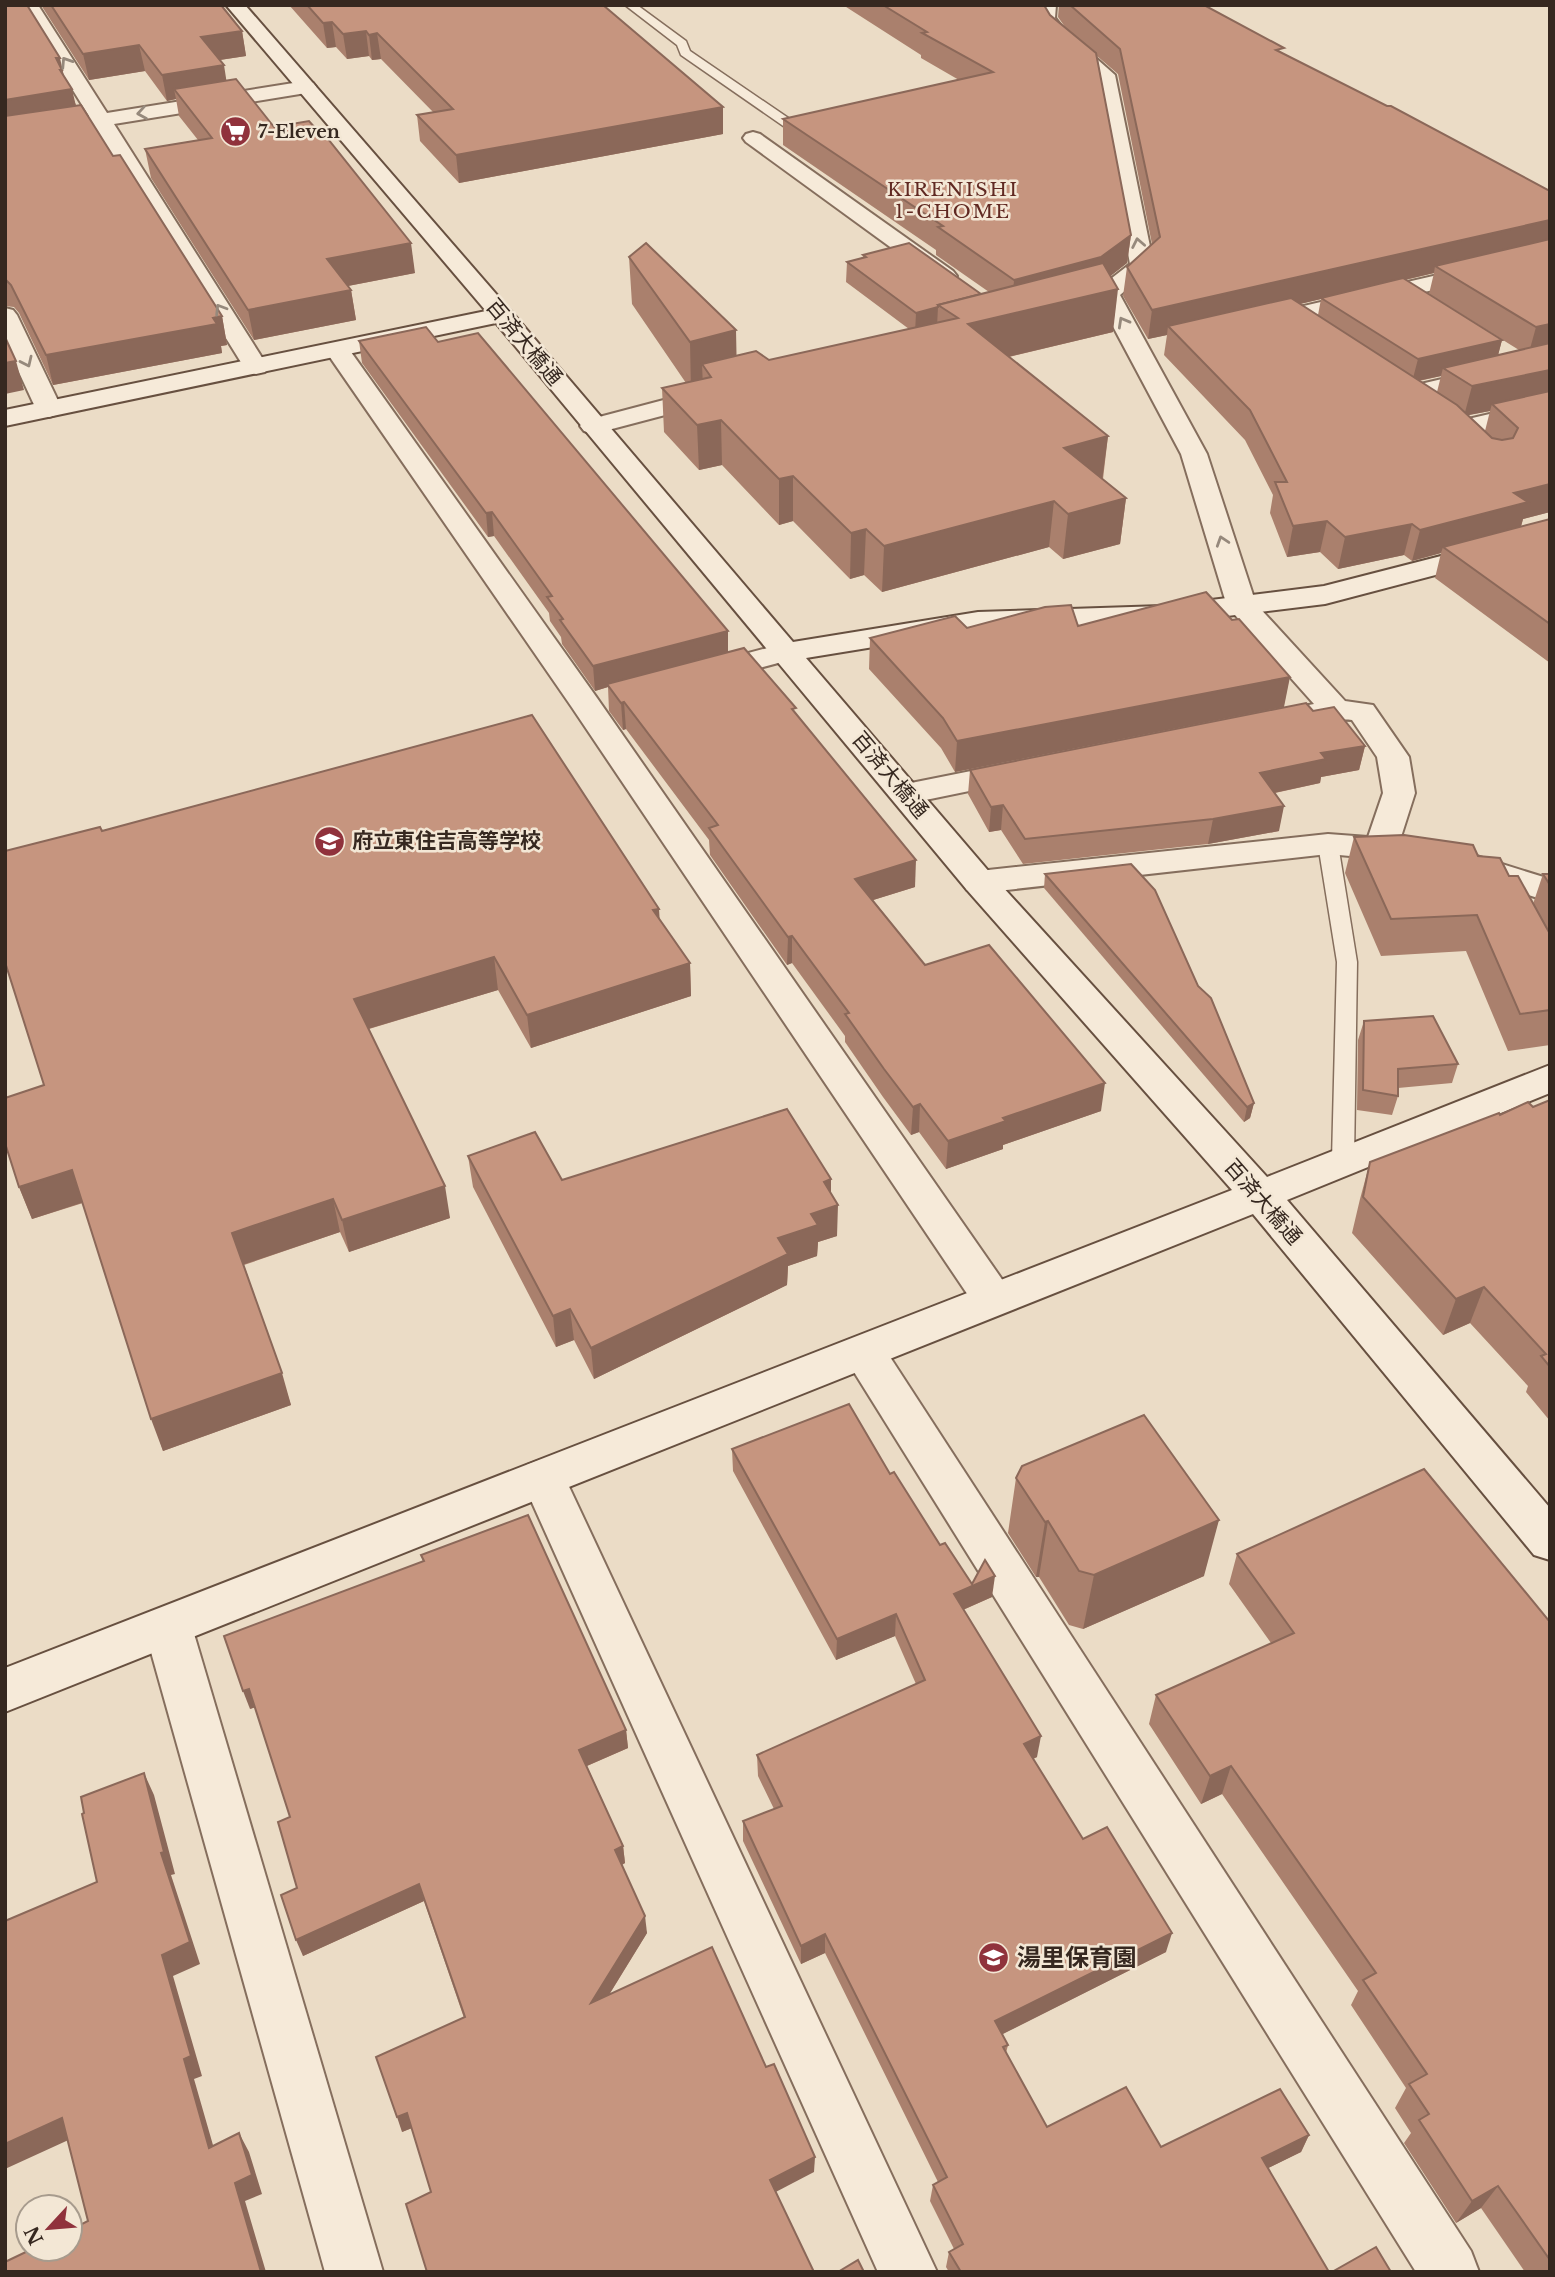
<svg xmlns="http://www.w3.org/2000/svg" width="1555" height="2277" viewBox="0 0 1555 2277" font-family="'Libre Baskerville','Noto Sans JP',serif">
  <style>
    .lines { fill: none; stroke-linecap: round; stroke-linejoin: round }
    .lane-casing { stroke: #856e5d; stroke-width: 3 }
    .street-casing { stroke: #856e5d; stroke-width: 4 }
    .secondary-casing { stroke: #675040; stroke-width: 4 }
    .lane { fill: #f6ead9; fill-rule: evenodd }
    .street { fill: #f6ead9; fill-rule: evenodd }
    .secondary { fill: #f6ead9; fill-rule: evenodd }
    .wall { fill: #aa806d; fill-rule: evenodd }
    .shaded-wall { fill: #8b6859 }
    .building { fill: #c6957f; stroke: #8b6859; stroke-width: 2 }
    .oneway { stroke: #96897c }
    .labels { text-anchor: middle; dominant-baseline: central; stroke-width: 5; stroke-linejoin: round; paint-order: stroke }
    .far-poi-label { font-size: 18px; font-weight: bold; fill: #362820; stroke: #f3e7d5; text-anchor: start }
    .far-neighbourhood-label { font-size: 19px; letter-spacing: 2px; fill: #602922; stroke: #f3e7d5 }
    .street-label { font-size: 21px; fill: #362820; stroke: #f3e7d5 }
    .poi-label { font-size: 21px; font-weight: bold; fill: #362820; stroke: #f3e7d5; text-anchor: start }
    .near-poi-label { font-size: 24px; font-weight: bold; fill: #362820; stroke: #f3e7d5; text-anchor: start }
  </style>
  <rect width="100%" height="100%" fill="#ebdcc6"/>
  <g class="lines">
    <defs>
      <g id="lane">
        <path d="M625,5H637L686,41L690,51L800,126V132H792L681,55L677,45Z"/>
        <path d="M1328,838L1335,840L1338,844L1357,962L1354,1160L1351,1166L1343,1168L1335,1166L1332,1160L1337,962L1318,844L1321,840Z"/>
      </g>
      <g id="street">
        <path d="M20,5H38L107,113L306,81L313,83L316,87L313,91L306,93L114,124L268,367L265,372L256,374L247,372L95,127L5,142V130L89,116Z"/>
        <path d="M1038,5H1056L1055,18L1064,30L1115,75L1154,266L1120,295L1207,454L1256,604L1345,701L1373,705L1409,757L1415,793L1400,840L1417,844L1422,851L1417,858L1405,861L1328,854L979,893L967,890L962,882L967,874L979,871L1328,834L1368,837L1383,793L1377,757L1352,720C1325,717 1298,732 1272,726L1267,719L1272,712L1314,704L1227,606L1181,454L1100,302L1066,311L1058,309L1054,304L1058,299L1099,288L1130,264L1096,77L1050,38L1037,18Z"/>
        <path d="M753,132L760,134L953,271L957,276L953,281H937L746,142L743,138L746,134Z"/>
        <path d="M1550,249V263L1260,330L1252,328L1248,323L1252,318L1260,316Z"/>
        <path d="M5,308L13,310L17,315L62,409L58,414L49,417L40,414L36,409L5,342Z"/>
        <path d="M337,343L346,345L597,698L1008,1288L1014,1299L1008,1310L993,1315L978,1310L571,706L325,350L328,345Z"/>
        <path d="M1550,354V368L1408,402L1399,399L1395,394L1399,389Z"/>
        <path d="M713,387L722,390L726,395L722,400L593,434L584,431L580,426L584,421Z"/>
        <path d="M1550,400V416L1460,436L1451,433L1447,428L1451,423Z"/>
        <path d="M786,643L797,646L801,652L797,658L703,683L692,680L688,674L692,668Z"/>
        <path d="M1021,761L1032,764L1037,771L1032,778L906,804L895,801L890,794L895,787L906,784Z"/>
        <path d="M1470,854L1550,879V902L1458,872L1453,865L1458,858Z"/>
        <path d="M864,1335L879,1340L1471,2251L1479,2272H1416L849,1364L843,1352L849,1340Z"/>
        <path d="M543,1459L559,1465L565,1478L937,2272H878L521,1478L527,1465Z"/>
        <path d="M168,1606L185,1612L192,1627L383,2272H325L144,1627L151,1612Z"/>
      </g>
      <path id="secondary" d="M226,5H245L510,310L793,642L978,612L1162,606L1324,586L1550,528V545L1325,604L1162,624L978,630L806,658L991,874L1267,1177L1550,1065V1093L1287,1200L1550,1508V1560L1534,1555L1253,1214L5,1712V1668L1232,1190L967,890L496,323L5,426V410L486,311Z"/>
    </defs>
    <use href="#lane" class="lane-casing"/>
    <use href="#street" class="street-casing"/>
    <use href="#secondary" class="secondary-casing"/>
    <use href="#lane" class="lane"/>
    <use href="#street" class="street"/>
    <use href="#secondary" class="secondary"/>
  </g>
  <g class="wall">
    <path d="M5,5L64,76L76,105L113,156L222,316L227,345L221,346L222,353L53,385L19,313L14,307L5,306Z"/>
    <path d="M41,5H221L242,31L246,56L220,60L226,80L274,127L415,273L348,286L351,290L356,320L254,340L151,178L145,149L198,140L179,116L176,99L167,101L145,71L89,80Z"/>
    <path d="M289,5H603L723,107V134L459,183L420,141L417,115L433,112L381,59L372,60L369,56L347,59L336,47L327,48Z"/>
    <path d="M843,5H1044L1050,15L1065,27L1058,17L1059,5H1204L1283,53L1550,191V512L1523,519L1521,527L1550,519V663L1435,578L1441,553L1412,561L1404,555L1338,569L1320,552L1287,557L1270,513L1273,495L1245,440L1164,355L1167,335L1148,339L1123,296L1127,267L1152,244L1118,74L1097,56L1131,235L1127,263L1110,276L1113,332L1009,357L1108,436L1103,479L1126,498L1120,544L1063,559L1049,547L882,592L864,575L850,579L793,521L779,525L722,465L699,470L664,432L662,388L686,383L632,304L629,257L736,356L769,360L909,329L846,282L847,262L863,258V255L981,294L989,292L936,255V250L783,145V119L959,80L921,58V55ZM1434,273L1429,294L1519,350L1498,355L1502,340L1405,280ZM1321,299L1318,315L1300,304ZM1441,376L1437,392L1419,381ZM1490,411L1485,431L1468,415Z"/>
    <path d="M359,341L438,342L728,652L796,715L915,887L873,900L925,965L1101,1111L1003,1145V1149L946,1169L919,1132L911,1135L883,1097L845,1042V1036L792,963L787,965L710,855L709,840L626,729L623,730L609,711L608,687L595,691L562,644L561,637L550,621L549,613L494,536L488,537L362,363Z"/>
    <path d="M1078,626L1284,707L955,772L941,748L869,669L870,638L967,628Z"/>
    <path d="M1313,711L1365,746L1359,770L1321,777L1320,783L1275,793L1279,831L1208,844L1023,864L1001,830L989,832L968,794L970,770Z"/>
    <path d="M102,831L659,920L690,963L691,996L531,1048L498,990L369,1029L450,1218L349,1252L340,1232L244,1265L291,1405L163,1451L83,1203L32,1219L19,1187Z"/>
    <path d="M1354,837L1478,856L1509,876L1533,904L1543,874H1550V1045L1508,1051L1466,951L1381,956L1345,873Z"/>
    <path d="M1045,874L1198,986L1254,1103L1250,1118L1244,1122L1044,888Z"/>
    <path d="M1364,1021L1458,1064L1452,1083L1398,1088V1096L1392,1115L1357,1110L1358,1040Z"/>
    <path d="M1550,1100V1421L1526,1392L1528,1386L1470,1323L1443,1335L1352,1233L1360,1199L1370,1162L1500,1115L1533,1107Z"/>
    <path d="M468,1156L562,1180L831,1193L837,1236L818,1242L817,1256L788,1266L787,1285L594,1379L574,1340L556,1347L473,1187Z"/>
    <path d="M732,1449L890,1474L940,1545L972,1584L992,1597L963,1610L1037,1757L1033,1759L1083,1839L1166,1952L1002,2034L1008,2045L1006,2053L1047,2127L1161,2147L1309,2135L1301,2152L1268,2168L1329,2272H949L946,2267L949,2252L954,2249L930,2201L933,2185L938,2182L825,1953L801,1964L743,1841V1821L774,1809L758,1776L757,1755L916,1684L895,1636L836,1660L733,1471Z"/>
    <path d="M1016,1478L1204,1576L1083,1629L1069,1625L1039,1577H1036L1008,1533Z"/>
    <path d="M1237,1554L1550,1622V2272H1525L1481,2208L1456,2223L1404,2143L1411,2133L1395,2108L1406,2088L1351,2005L1358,1991L1222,1794L1201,1804L1149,1724L1156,1695L1271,1643L1229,1584Z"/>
    <path d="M421,1555L626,1730L628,1748L587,1766L623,1846L625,1863L622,1865L647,1933L609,1995L814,2172L431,2192L412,2128L402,2132L464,2018L424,1901L303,1956L290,1817L255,1707L250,1709L423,1561Z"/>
  </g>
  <g class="shaded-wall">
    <path d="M332,22L336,47L327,48L323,23Z"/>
    <path d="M242,31L246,56L206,62L201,37Z"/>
    <path d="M366,31L369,56L347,59L343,34Z"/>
    <path d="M377,33L381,59L372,60L369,35Z"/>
    <path d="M139,45L145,71L89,80L83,54Z"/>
    <path d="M56,58H60L67,90L72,89L78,115L5,127V100Z"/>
    <path d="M224,65L228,91L174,89L176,99L167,101L162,75Z"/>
    <path d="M723,107V134L459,183L456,155Z"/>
    <path d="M1550,220L1549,246L1435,266L1434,273L1323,299L1321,298V299L1175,333L1168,326L1167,335L1148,339L1152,310Z"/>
    <path d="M1131,235L1127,263L1098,286L1012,308L1014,280Z"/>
    <path d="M411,243L415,273L332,289L327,259Z"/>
    <path d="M1118,289L1113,332L965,367L968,324Z"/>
    <path d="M351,290L356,320L254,340L248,310Z"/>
    <path d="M938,307L937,327L915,333L916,313Z"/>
    <path d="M222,316L227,345L221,346L222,353L53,385L46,355Z"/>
    <path d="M1550,324V350L1528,356L1536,327Z"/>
    <path d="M736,330L737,379L711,377L702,364L703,388L691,391L690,342Z"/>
    <path d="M1502,340L1496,363L1443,368L1441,376L1412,382L1418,359Z"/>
    <path d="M16,361L24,390L5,394V363Z"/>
    <path d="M1550,370V398L1492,404L1490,411L1464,416L1472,386Z"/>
    <path d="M721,420L722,465L699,470L697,425Z"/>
    <path d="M1108,436L1102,481L1064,448Z"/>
    <path d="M793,476V521L779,525V479Z"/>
    <path d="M1550,484V512L1523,519L1519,533L1443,547L1441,553L1412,561L1420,530L1514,493Z"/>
    <path d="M1126,498L1120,544L1063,559L1068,514Z"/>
    <path d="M1054,501L1049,547L882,592L884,546Z"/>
    <path d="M492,512L494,536L488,537L486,513Z"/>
    <path d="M1327,521L1320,552L1287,557L1293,526Z"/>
    <path d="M1412,524L1404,555L1338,569L1345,537Z"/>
    <path d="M866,529L864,575L850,579L851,533Z"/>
    <path d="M728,631V656L607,684L608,687L595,691L593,666Z"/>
    <path d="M1290,677L1284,707L955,772L957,741Z"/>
    <path d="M624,702L626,729L623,730L621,703Z"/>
    <path d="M1365,746L1359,770L1321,777L1320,783L1255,797L1260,773L1321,753Z"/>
    <path d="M1003,805L1001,830L989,832L991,807Z"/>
    <path d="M1284,806L1279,831L1208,844L1213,819Z"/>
    <path d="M916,860L915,887L854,906L855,879Z"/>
    <path d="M659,909L661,941L653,910Z"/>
    <path d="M792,936V963L787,965L788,937Z"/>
    <path d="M494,957L498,990L361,1031L354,999Z"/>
    <path d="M690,963L691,996L531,1048L527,1015Z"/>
    <path d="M1105,1083L1101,1111L1003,1145V1149L946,1169L948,1141L1003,1118Z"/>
    <path d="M1254,1103L1250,1118L1244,1122L1247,1107Z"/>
    <path d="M920,1104L919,1132L911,1135L913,1107Z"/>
    <path d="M72,1170L84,1202L32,1219L19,1187Z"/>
    <path d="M831,1179V1207L838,1205L837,1236L818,1242L817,1256L788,1266L787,1285L594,1379L591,1348L778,1238L811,1214L824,1182Z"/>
    <path d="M445,1186L450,1218L349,1252L342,1220Z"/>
    <path d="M333,1199L340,1232L242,1265L232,1233Z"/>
    <path d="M1484,1287L1470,1323L1443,1335L1456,1299Z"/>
    <path d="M570,1309L574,1340L556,1347L553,1316Z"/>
    <path d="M282,1373L291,1405L163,1451L151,1419Z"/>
    <path d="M1219,1520L1204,1576L1083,1629L1094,1575Z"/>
    <path d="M1048,1521L1039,1577H1036L1045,1522Z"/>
    <path d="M995,1576L992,1597L951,1615L954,1594Z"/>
    <path d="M896,1614L895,1636L836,1660L837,1639Z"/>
    <path d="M249,1689L256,1707L250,1709L243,1691Z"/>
    <path d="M626,1730L628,1748L582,1768L579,1750Z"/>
    <path d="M1041,1736L1037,1757L1021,1764L1024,1744Z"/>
    <path d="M1231,1766L1222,1794L1201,1804L1210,1776Z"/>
    <path d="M144,1773L154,1795L175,1874L171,1875L200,1964L173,1976L202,2076L194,2079L219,2166L209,2148L184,2059L162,1955L161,1853Z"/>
    <path d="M623,1846L625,1863L617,1867L615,1850Z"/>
    <path d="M419,1884L424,1901L303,1956L296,1940Z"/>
    <path d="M645,1916L647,1933L594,2019L591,2003Z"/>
    <path d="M1172,1933L1166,1952L991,2040L995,2021Z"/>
    <path d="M825,1934V1953L801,1964V1946Z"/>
    <path d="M407,2113L412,2128L402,2132L397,2117Z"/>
    <path d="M62,2118L75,2137L5,2169V2144Z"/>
    <path d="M239,2133L249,2152L262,2194L245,2201L266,2272H261L235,2183Z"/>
    <path d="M1309,2135L1301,2152L1254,2175L1262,2158Z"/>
    <path d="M815,2157L814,2172L770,2195V2180Z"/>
    <path d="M1498,2186L1481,2208L1456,2223L1472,2201Z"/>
  </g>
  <g class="building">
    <path d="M5,5H27L60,58H56L62,70H60L72,89L5,100Z"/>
    <path d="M51,5H221L242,31L201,37L224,65L162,75L139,45L83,54Z"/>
    <path d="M307,5H603L723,107L456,155L417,115L453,109L377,33L369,35L366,31L343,34L332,22L323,23Z"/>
    <path d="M883,5H1044L1050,15L1096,53L1131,235L1101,257L1014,280L938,227L943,226L783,119L993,72L922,33L927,32Z"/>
    <path d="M1070,5H1204L1284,48L1276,50L1387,106H1391L1550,191V220L1152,310L1127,267L1160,237L1120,49Z"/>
    <path d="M236,79L274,127L309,121L317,130L320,129L411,243L327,259L351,290L248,310L145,149L212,138L174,89Z"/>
    <path d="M81,105L113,156L120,155L222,316L213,318L217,324L46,355L11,285L5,279V116Z"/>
    <path d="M1550,239V324L1536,327L1435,266Z"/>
    <path d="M646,243L736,330L690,342L629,257Z"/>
    <path d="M909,243L981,294L938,305V307L916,313L847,262L866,257L863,255Z"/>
    <path d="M1103,263L1118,289L968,324L1108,436L1064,448L1126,498L1068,514L1054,501L884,546L866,529L851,533L793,476L779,479L721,420L697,425L662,388L711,377L702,364L756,351L769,360L958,318L938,305Z"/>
    <path d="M1403,278L1502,340L1418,359L1321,298Z"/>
    <path d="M1291,298L1457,405L1492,438L1502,440L1513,438L1518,428L1492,404L1550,391V484L1514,493L1528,502L1420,530L1412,524L1345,537L1327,521L1293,526L1275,482H1287L1250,410L1168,326Z"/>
    <path d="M426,327L438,342L478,333L728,631L593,666L560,620L563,619L547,597L552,596L492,512L486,513L359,341Z"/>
    <path d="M5,337L16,361L5,363Z"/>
    <path d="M1550,343V370L1472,386L1443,368Z"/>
    <path d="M1550,519V624L1443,547Z"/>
    <path d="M1206,592L1232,620L1239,619L1290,677L957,741L943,718L870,638L955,616L967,628L1045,607L1071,605L1078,626Z"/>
    <path d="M744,648L796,708L792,709L916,860L855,879L925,965L989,945L1105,1083L1003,1118L1006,1121L948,1141L920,1104L913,1107L884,1069L845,1014L849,1013L792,936L788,937L709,828L718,825L624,702L621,703L607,684Z"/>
    <path d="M1306,703L1313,711L1334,707L1365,746L1321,753L1326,759L1260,773L1284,806L1213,819L1025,839L1003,805L991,807L970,770Z"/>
    <path d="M532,715L659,909L653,910L690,963L527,1015L494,957L354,999L445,1186L342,1220L333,1199L232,1233L282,1373L151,1419L72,1170L19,1187L5,1143V1098L44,1085L5,962V851L100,827L102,831Z"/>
    <path d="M1404,835L1473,845L1478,856L1500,858L1509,876H1518L1550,934V1010L1520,1014L1477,915L1391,919L1354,837Z"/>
    <path d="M1131,864L1155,890L1198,986L1211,998L1254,1103L1247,1107L1045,874Z"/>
    <path d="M1543,874H1550V885Z"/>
    <path d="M1433,1016L1458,1064L1398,1069V1096L1363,1090L1364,1021Z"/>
    <path d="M1550,1100V1367L1541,1356L1546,1354L1484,1287L1456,1299L1363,1197L1370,1162L1499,1113L1500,1115L1528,1102L1533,1107Z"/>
    <path d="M787,1109L831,1179L824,1182L838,1205L811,1214L818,1225L778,1238L788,1254L591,1348L570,1309L553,1316L468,1156L535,1132L562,1180Z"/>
    <path d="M849,1404L890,1474L894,1472L940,1545L945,1543L972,1584L985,1560L995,1576L954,1594L1041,1736L1024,1744L1083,1839L1107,1827L1172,1933L995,2021L1008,2045L1003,2047L1047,2127L1126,2087L1161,2147L1280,2089L1309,2135L1262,2158L1329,2272H961L949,2252L963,2244L933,2185L947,2177L825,1934L801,1946L743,1821L782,1806L757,1755L925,1680L896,1614L837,1639L732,1449Z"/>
    <path d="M1144,1415L1219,1520L1094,1575L1079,1571L1048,1521L1045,1522L1016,1478L1022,1466Z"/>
    <path d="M1424,1469L1550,1622V2260L1498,2186L1472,2201L1419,2120L1429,2114L1409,2084L1427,2074L1363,1980L1376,1973L1231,1766L1210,1776L1156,1695L1294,1633L1237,1554Z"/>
    <path d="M528,1515L626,1730L579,1750L623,1846L615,1850L645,1916L591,2003L712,1947L766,2067L774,2064L815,2157L770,2180L814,2272H427L406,2204L431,2192L407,2113L397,2117L376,2057L465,2017L419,1884L296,1940L281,1895L297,1888L278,1822L290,1817L249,1689L243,1691L224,1636L424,1561L421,1555Z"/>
    <path d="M144,1773L164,1852L161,1853L190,1942L162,1955L191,2056L184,2059L209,2148L239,2133L252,2175L235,2183L261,2272H5V2262L32,2249H70V2230L88,2221L62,2118L5,2144V1921L97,1882L82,1814L84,1813L81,1797Z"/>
    <path d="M1376,2247L1391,2272H1332Z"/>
    <path d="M858,2260L864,2272H838Z"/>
  </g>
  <defs><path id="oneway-chevron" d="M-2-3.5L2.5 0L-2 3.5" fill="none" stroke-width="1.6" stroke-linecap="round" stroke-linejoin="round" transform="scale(1.75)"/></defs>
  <g class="oneway">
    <use href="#oneway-chevron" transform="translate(66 62) rotate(-123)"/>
    <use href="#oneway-chevron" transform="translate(142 113) rotate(171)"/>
    <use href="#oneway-chevron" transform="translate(1138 243) rotate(-101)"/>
    <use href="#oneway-chevron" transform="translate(220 309) rotate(-122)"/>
    <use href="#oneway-chevron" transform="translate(1123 322) rotate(-119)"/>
    <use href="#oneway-chevron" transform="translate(27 362) rotate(65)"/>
    <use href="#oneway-chevron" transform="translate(1222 541) rotate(-108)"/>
  </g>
  <defs>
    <symbol id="supermarket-disc" viewBox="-11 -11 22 22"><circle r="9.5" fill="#90323c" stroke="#f3e7d5"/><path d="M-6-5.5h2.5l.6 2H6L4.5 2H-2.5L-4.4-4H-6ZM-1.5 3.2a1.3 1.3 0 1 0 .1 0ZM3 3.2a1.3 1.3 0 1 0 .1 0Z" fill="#fff"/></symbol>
    <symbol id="school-disc" viewBox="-11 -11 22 22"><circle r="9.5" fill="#90323c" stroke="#f3e7d5"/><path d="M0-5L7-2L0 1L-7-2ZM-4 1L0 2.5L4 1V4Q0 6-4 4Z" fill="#fff"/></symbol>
  </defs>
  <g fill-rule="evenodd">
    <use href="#supermarket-disc" x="218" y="114" width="35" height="35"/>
    <use href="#school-disc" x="312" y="824" width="35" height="35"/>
    <use href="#school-disc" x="976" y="1940" width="35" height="35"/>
  </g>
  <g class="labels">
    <g class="far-poi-label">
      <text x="258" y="132">7-Eleven</text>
    </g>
    <g class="far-neighbourhood-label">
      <text x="953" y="189">KIRENISHI<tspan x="953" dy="22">1-CHOME</tspan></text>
    </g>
    <g class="street-label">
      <text transform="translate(524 342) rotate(50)">百済大橋通</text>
      <text transform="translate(890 775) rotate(50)">百済大橋通</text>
      <text transform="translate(1263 1202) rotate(49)">百済大橋通</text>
    </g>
    <g class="poi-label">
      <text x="352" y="841">府立東住吉高等学校</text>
    </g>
    <g class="near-poi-label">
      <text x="1017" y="1957">湯里保育園</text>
    </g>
  </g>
  <rect width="1555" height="2277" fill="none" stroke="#362820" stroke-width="14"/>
  <g transform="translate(49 2228) rotate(244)"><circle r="33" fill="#f3e7d5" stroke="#a79b8d" stroke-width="2"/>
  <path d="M0-5L12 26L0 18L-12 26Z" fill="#90323c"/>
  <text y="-10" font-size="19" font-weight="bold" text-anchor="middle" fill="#362820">N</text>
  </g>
</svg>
